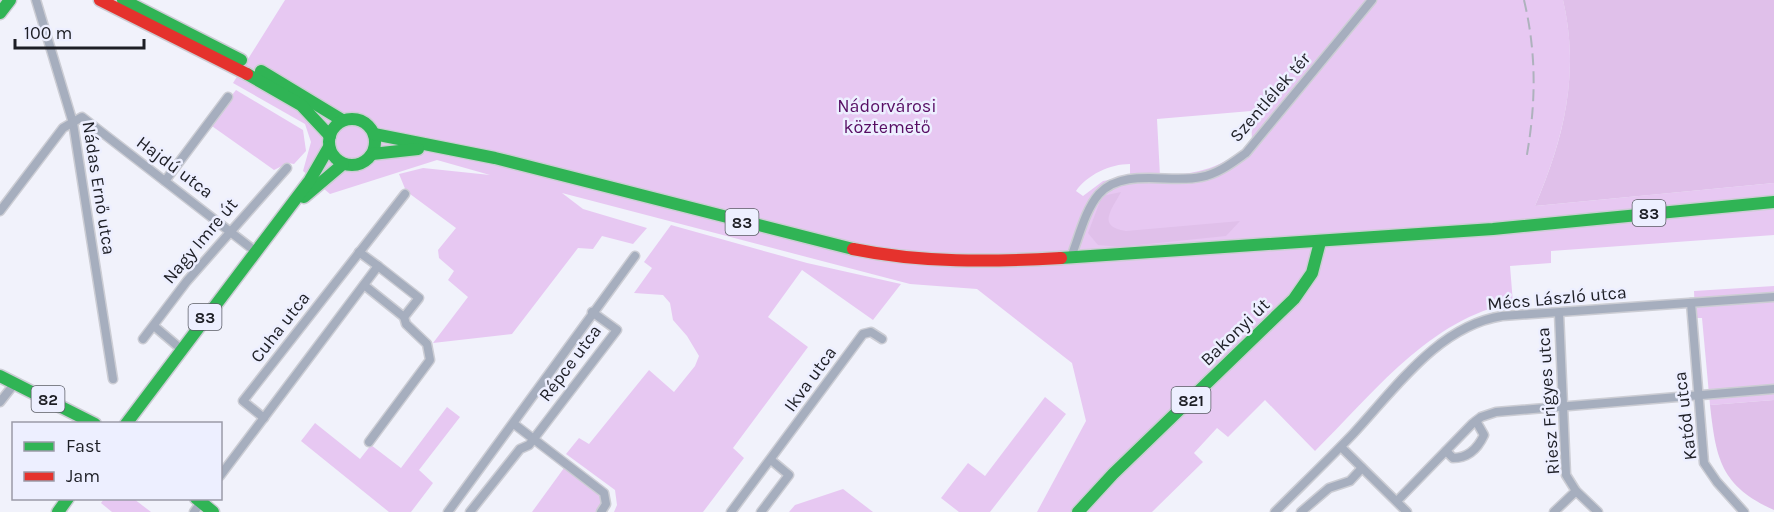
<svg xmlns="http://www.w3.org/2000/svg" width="1774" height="512" viewBox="0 0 1774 512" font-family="Karla,sans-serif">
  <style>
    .green { fill: #e7c8f2; fill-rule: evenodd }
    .forest { fill: #e0c0ea }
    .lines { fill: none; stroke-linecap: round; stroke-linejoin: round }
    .street-casing { stroke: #cccdd4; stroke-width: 11 }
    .fast-casing { stroke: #cccdd4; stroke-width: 15 }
    .jam-casing { stroke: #cccdd4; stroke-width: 15 }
    .street { stroke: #a6aebe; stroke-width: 8 }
    .fast { stroke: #30b455; stroke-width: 12 }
    .jam { stroke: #e5322d; stroke-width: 12 }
    .rail { stroke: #aeb2bd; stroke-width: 2; stroke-dasharray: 12 6; stroke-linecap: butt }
    .labels { text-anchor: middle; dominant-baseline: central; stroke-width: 5; stroke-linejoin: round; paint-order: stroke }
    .shield { fill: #edefff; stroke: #5b5d66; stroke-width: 1.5 }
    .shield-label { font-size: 16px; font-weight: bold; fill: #1d1e25 }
    .street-label { font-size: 18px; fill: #1d1e25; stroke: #edefff }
    .park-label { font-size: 18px; fill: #570e64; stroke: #edefff }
  </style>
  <rect width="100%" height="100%" fill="#f1f2fb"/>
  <g class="green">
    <path d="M285,0H1563C1580,73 1564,138 1535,206L1774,183V235L1551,251V263L1510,266L1513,303C1431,317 1372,395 1315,451L1265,400L1228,437L1217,428L1194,453L1203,462L1152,512H1037L1086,421L1072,363L977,289L910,284L562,193L583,209L647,228L633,244L602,236L593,249L578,248L512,334L433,343L468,297L448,280L454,271L439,258L438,250L456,228L406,191L399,174L423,168L490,175L437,160L330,194L303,171L311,142L305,124L233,83ZM1251,111L1252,143C1221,168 1199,174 1160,176L1157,119ZM1130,164V176L1103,181L1083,196L1076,191C1087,175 1110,164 1130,164Z"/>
    <path d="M236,90L303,130L306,151L294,164L288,163L274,170L209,124Z"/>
    <path d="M671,225L807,263L901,284L873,320L802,270L768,317L808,347L733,448L744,458L703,512H614L617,505L615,490L566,454L579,438L589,444L649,370L674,392L695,366L699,356L687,336L673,320L670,303L663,295L634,293L652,268L644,262Z"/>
    <path d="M1774,286V400L1710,405L1702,318H1695L1694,291Z"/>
    <path d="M1045,397L1066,414L990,512H959L941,498L968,463L985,476Z"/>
    <path d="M447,407L460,417L419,470L433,483L411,512H389L301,441L315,423L360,459L371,445L401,468Z"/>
    <path d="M564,468L601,495L603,504L597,512H532Z"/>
    <path d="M843,489L873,512H789L795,505Z"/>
    <path d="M104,499H134L151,512H112L101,503Z"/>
  </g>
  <g class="forest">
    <path d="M1563,0H1774V183L1535,206C1564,139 1580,73 1563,0Z"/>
    <path d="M1121,192C1112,209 1096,227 1126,231L1240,221L1226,236L1119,247L1098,245L1088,233L1102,196Z"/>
    <path d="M1774,400V510C1720,486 1716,458 1710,405Z"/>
  </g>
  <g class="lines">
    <defs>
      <g id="street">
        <path d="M36,0L73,123L113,379"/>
        <path d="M165,181L228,97"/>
        <path d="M0,211L63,128L82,117L255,251"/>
        <path d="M1071,257C1079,237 1085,210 1099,194C1123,167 1171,184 1201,177C1218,174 1232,163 1246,153L1372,0"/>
        <path d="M378,266L419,298L404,317"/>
        <path d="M364,285L404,317L406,324L427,344L430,360L369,442"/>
        <path d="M1691,303L1704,463L1717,482L1744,512"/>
        <path d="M1559,313L1566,475L1576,491L1598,512"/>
        <path d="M154,326L181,349"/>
        <path d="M143,339L187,281L287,168"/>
        <path d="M0,402L15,383"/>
        <path d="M264,418L243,401L405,194"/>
        <path d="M514,424L604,493L606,504L601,512"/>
        <path d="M1341,447L1407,512"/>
        <path d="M1446,451L1453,458C1468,458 1478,448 1484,435L1476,421"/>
        <path d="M220,476L378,266L359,252"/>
        <path d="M1397,501L1472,424L1481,417L1496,412L1774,389"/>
        <path d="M194,512L204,498"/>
        <path d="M448,512L635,256"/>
        <path d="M470,512L520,449L529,445L617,330L592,312"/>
        <path d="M731,512L863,334L871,332L882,339"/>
        <path d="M761,512L789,475L771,460"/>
        <path d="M1275,512C1301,486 1328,460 1353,434C1395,389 1438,326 1502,316L1774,297"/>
        <path d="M1301,512L1329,488L1350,481L1362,468"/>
        <path d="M1554,512L1576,491"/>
      </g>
      <g id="fast">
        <path d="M123,0L241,60"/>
        <path d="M0,13L10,0"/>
        <path d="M261,71L342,120"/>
        <path d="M247,74L301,105L330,136"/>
        <circle cx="352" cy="142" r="23"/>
        <path d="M374,134L495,158L853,249"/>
        <path d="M372,154L418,149"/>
        <path d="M304,197L343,164"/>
        <path d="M1061,258L1493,229L1774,202"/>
        <path d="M0,376L95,424"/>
        <path d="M126,424L310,180L329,147"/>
        <path d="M196,498L213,512"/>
        <path d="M58,512L68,498"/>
        <path d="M1078,512L1113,474L1294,299L1312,273L1320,242"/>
      </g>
      <g id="jam">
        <path d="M100,0L247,74"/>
        <path d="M853,249C921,263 991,262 1061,258"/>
      </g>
    </defs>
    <use href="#street" class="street-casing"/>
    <use href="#fast" class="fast-casing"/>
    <use href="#jam" class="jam-casing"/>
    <use href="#street" class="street"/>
    <use href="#fast" class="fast"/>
    <use href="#jam" class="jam"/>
    <path class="rail" d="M1524,0C1537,55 1536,105 1526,160"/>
  </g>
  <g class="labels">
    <g class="shield">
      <rect x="1632.5" y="200" width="33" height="26" rx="4.5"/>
      <rect x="725.5" y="209" width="33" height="26" rx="4.5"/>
      <rect x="188.5" y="304" width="33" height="26" rx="4.5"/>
      <rect x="31.5" y="386" width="33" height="26" rx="4.5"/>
      <rect x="1171.5" y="387" width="39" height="26" rx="4.5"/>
    </g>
    <g class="shield-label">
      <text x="1649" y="213">83</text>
      <text x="742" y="222">83</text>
      <text x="205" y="317">83</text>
      <text x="48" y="399">82</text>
      <text x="1191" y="400">821</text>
    </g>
    <g class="street-label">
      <text transform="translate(1270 97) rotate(-49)">Szentlélek tér</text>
      <text transform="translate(175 167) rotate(37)">Hajdú utca</text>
      <text transform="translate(99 188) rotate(81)">Nádas Ernő utca</text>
      <text transform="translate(200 241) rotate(-50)">Nagy Imre út</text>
      <text transform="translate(1557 298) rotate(-5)">Mécs László utca</text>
      <text transform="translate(280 327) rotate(-52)">Cuha utca</text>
      <text transform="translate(1235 332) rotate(-44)">Bakonyi út</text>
      <text transform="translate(570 363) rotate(-53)">Répce utca</text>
      <text transform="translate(810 379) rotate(-54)">Ikva utca</text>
      <text transform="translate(1548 401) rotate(-94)">Riesz Frigyes utca</text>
      <text transform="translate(1685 416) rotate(-97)">Katód utca</text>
    </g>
    <g class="park-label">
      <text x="887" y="106">Nádorvárosi<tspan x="887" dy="21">köztemető</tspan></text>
    </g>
  </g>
  <rect x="12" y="422" width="210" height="78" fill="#edefff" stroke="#9a9ba8" stroke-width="1.5"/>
  <rect x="24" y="442" width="30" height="9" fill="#30b455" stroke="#9a9ba8" stroke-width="1.5"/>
  <text x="66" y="452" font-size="18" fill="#1d1e25">Fast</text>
  <rect x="24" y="472" width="30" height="9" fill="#e5322d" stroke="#9a9ba8" stroke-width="1.5"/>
  <text x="66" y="482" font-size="18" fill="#1d1e25">Jam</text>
  <path d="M15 39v9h129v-9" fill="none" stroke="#1d1e25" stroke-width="3"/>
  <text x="24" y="39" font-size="18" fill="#1d1e25" stroke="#edefff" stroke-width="4.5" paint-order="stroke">100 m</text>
</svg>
